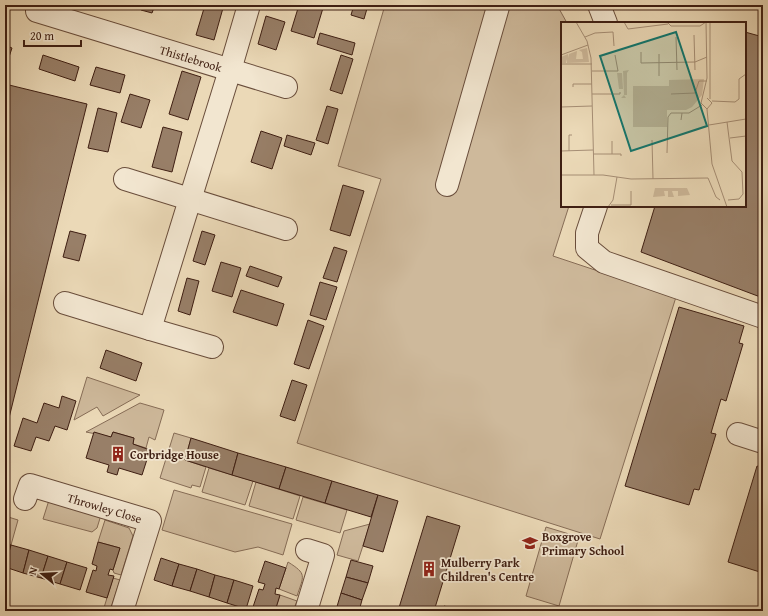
<svg xmlns="http://www.w3.org/2000/svg" width="768" height="616" viewBox="0 0 768 616" font-family="'Gentium Book Plus',serif">
  <style>
    .green { fill: #ceb99b; stroke: #866c56 }
    .building { fill: #987f68; stroke: #3e1e12 }
    .lines { fill: none; stroke-linecap: round; stroke-linejoin: round }
    .minor-casing { stroke: #694d3b; stroke-width: 24 }
    .minor { stroke: #f2e6d0; stroke-width: 22 }
    .labels { text-anchor: middle; dominant-baseline: central; stroke-width: 3.5; stroke-linejoin: round; paint-order: stroke }
    .street-label { font-size: 12px; fill: #3e1e12; stroke: #f2e6d0 }
    .poi-label { font-size: 12px; font-weight: bold; fill: #3e1e12; stroke: #f2e6d0; text-anchor: start }
    .inset-road { fill: none; stroke: #a68e75; stroke-width: 1 }
    .view { fill: #0f766e; fill-opacity: 0.15; stroke: #0f766e; stroke-width: 2 }
    .inset-edge { fill: none; stroke: #3e1e12; stroke-width: 2 }
  </style>
  <rect width="100%" height="100%" fill="#ebd9b7"/>
  <filter id="stains"><feTurbulence type="fractalNoise" baseFrequency=".005" numOctaves="4"/><feColorMatrix values="0 0 0 0 .2 0 0 0 0 .09 0 0 0 0 .02 0 0 0 .5 -.17"/></filter>
  <radialGradient id="worn" r=".72"><stop offset=".6" stop-color="#630" stop-opacity="0"/><stop offset="1" stop-color="#630" stop-opacity=".3"/></radialGradient>
  <g class="green">
    <path d="M385,5H557L567,23H562V206H569L553,256L676,297L600,539L297,443L381,179L338,166Z"/>
    <path d="M87,377L140,395L103,416L97,407L74,420Z"/>
    <path d="M140,403L164,410L155,440L149,437L146,448L133,444L134,438L113,432L111,437L86,432Z"/>
    <path d="M174,433L191,438L185,460L206,467L200,487L192,485L191,488L160,478Z"/>
    <path d="M209,468L253,481L245,505L202,492Z"/>
    <path d="M256,482L300,496L293,519L249,506Z"/>
    <path d="M174,490L292,524L283,555L258,547L235,552L162,530Z"/>
    <path d="M50,497L101,515L97,528L92,532L43,519Z"/>
    <path d="M303,497L347,510L340,533L296,520Z"/>
    <path d="M5,516L18,520L11,545L5,543Z"/>
    <path d="M105,520L129,528L133,536L121,575L114,573L113,570L120,548L98,542Z"/>
    <path d="M370,524L358,561L337,555L344,531Z"/>
    <path d="M546,527L579,537L559,606L526,596Z"/>
    <path d="M288,562C307,574 304,575 297,596L279,589Z"/>
    <path d="M113,578L120,580L110,611H103Z"/>
    <path d="M280,595L297,601L293,611H275Z"/>
  </g>
  <g class="building">
    <path d="M142,5H155L152,13L141,10Z"/>
    <path d="M205,5H212L223,8L214,40L196,35Z"/>
    <path d="M299,5H313L323,8L314,38L291,31Z"/>
    <path d="M354,5H368L364,19L351,15Z"/>
    <path d="M266,16L285,22L276,50L258,44Z"/>
    <path d="M745,32L763,37V298L641,252L655,206H745Z"/>
    <path d="M320,33L355,43L352,55L317,44Z"/>
    <path d="M5,45L12,48L6,66H5Z"/>
    <path d="M43,55L79,67L75,81L39,69Z"/>
    <path d="M341,55L353,59L342,94L330,90Z"/>
    <path d="M96,67L125,75L120,93L90,85Z"/>
    <path d="M182,71L201,77L188,120L169,114Z"/>
    <path d="M5,84L87,104L5,434Z"/>
    <path d="M130,94L150,100L141,128L121,122Z"/>
    <path d="M327,106L338,109L328,144L316,140Z"/>
    <path d="M98,108L117,113L108,152L88,148Z"/>
    <path d="M163,127L182,132L172,172L152,167Z"/>
    <path d="M261,131L282,138L272,169L251,162Z"/>
    <path d="M287,135L315,143L311,155L284,146Z"/>
    <path d="M343,185L364,191L350,236L330,230Z"/>
    <path d="M70,231L86,235L79,261L63,257Z"/>
    <path d="M202,231L215,235L205,265L193,261Z"/>
    <path d="M334,247L347,251L337,282L323,278Z"/>
    <path d="M221,262L241,268L232,297L212,291Z"/>
    <path d="M250,266L282,277L278,287L246,276Z"/>
    <path d="M187,278L199,281L190,315L178,311Z"/>
    <path d="M320,282L337,287L326,320L310,315Z"/>
    <path d="M241,290L284,304L277,326L233,312Z"/>
    <path d="M679,307L744,326L739,343L743,344L726,401L721,399L711,433L716,434L699,490L694,489L689,505L625,486Z"/>
    <path d="M308,320L324,326L309,369L294,364Z"/>
    <path d="M106,350L142,363L136,381L100,368Z"/>
    <path d="M292,380L307,385L295,421L280,416Z"/>
    <path d="M62,396L76,401L67,430L55,426L49,441L36,437L31,451L14,446L23,418L37,423L44,403L59,408Z"/>
    <path d="M94,432L111,437L113,432L134,438L133,444L150,450L142,475L119,468L117,475L107,472L109,465L86,458Z"/>
    <path d="M191,438L238,453L232,475L185,460Z"/>
    <path d="M238,453L286,467L279,489L232,475Z"/>
    <path d="M757,466L763,468V573L728,562Z"/>
    <path d="M286,467L332,481L325,503L279,489Z"/>
    <path d="M332,481L378,495L371,517L325,503Z"/>
    <path d="M378,495L398,501L383,552L363,546Z"/>
    <path d="M427,516L460,526L434,611H398Z"/>
    <path d="M98,542L120,548L113,570L110,569L108,575L114,576L107,598L86,592L93,570L96,571L97,566L92,564Z"/>
    <path d="M5,543L11,545L5,564Z"/>
    <path d="M11,545L29,550L23,573L5,567Z"/>
    <path d="M29,550L48,556L41,578L23,573Z"/>
    <path d="M48,556L67,562L60,584L41,578Z"/>
    <path d="M161,558L179,564L172,586L154,580Z"/>
    <path d="M351,560L373,566L368,583L346,577Z"/>
    <path d="M265,561L286,568L279,589L276,588L275,594L280,595L275,611L252,610L259,589L263,590L265,584L258,582Z"/>
    <path d="M67,562L87,568L80,590L60,584Z"/>
    <path d="M179,564L197,569L190,591L172,586Z"/>
    <path d="M197,569L215,575L209,597L190,591Z"/>
    <path d="M215,575L234,580L227,603L209,597Z"/>
    <path d="M346,577L368,583L362,600L341,593Z"/>
    <path d="M234,580L253,586L246,609L227,603Z"/>
    <path d="M341,593L362,600L359,611L336,610Z"/>
    <path d="M444,606L462,611H443Z"/>
  </g>
  <g class="lines">
    <defs>
      <g id="minor">
        <path d="M599,5L606,23"/>
        <path id="s1" d="M37,11L286,87"/>
        <path d="M125,179L286,229"/>
        <path d="M447,185L498,7L496,5"/>
        <path d="M596,206L587,233V248L604,262L763,317"/>
        <path d="M65,303L150,329L230,70L249,5"/>
        <path d="M150,329L212,347"/>
        <path d="M738,434L763,442"/>
        <path id="s2" d="M25,499L30,485L150,521L122,611"/>
        <path d="M306,611L323,555L307,550"/>
      </g>
    </defs>
    <use href="#minor" class="minor-casing"/>
    <use href="#minor" class="minor"/>
  </g>
  <defs>
    <symbol id="building-bare" viewBox="-9 -9 18 18"><path d="M-4-6H4V6H1V3H-1V6H-4ZM-2.5-4.3h1.7v1.8h-1.7ZM.8-4.3h1.7v1.8H.8ZM-2.5-1h1.7V.8h-1.7ZM.8-1h1.7V.8H.8Z" fill="#8f2418" stroke="#f2e6d0" stroke-width="2.5" paint-order="stroke"/></symbol>
    <symbol id="school-bare" viewBox="-9 -9 18 18"><path d="M0-5L7-2L0 1L-7-2ZM-4 1L0 2.5L4 1V4Q0 6-4 4Z" fill="#8f2418" stroke="#f2e6d0" stroke-width="2.5" paint-order="stroke"/></symbol>
  </defs>
  <g fill-rule="evenodd">
    <use href="#building-bare" x="107" y="443" width="22" height="22"/>
    <use href="#school-bare" x="519" y="532" width="22" height="22"/>
    <use href="#building-bare" x="418" y="558" width="22" height="22"/>
  </g>
  <g class="labels">
    <g class="street-label">
      <text stroke="none"><textPath href="#s1" startOffset="161">Thistlebrook</textPath></text>
      <text stroke="none"><textPath href="#s2" startOffset="93">Throwley Close</textPath></text>
    </g>
    <g class="poi-label">
      <text x="130" y="454">Corbridge House</text>
      <text x="542" y="536">Boxgrove<tspan x="542" dy="14">Primary School</tspan></text>
      <text x="441" y="562">Mulberry Park<tspan x="441" dy="14">Children's Centre</tspan></text>
    </g>
  </g>
  <g transform="translate(561 22)">
    <rect width="185" height="185" fill="#ebd9b7"/>
    <path d="M26,26L28,40L6,41V37L5,41H0V35L7,32V36L8,32L16,29L15,37H22L21,30L18,28ZM68,48L66,51V73H63L65,76H60L63,73L62,49ZM56,51H61L62,67H58ZM143,57L141,73L131,85L125,88H106V105H72V64H108V58ZM94,166H126L129,173L117,174V169H111L113,175H107V169H103L104,174L92,175Z" fill="#ceb99b"/>
    <path class="inset-road" d="M15,0L26,19L30,36L33,153M63,0L67,7L107,2M145,0L146,56L140,81L146,87M107,1L110,4H139L145,0M133,13L134,48M24,15L34,11L52,10L53,24M115,15L116,48M80,30V41L134,40L146,35M98,32V54M0,33L27,23M0,42H31M31,49H57L54,33M12,65V62H31M31,72H59V70M110,72L134,71L138,59H146M146,76L151,81L146,87M149,77V0M151,79L174,80L178,77V57L185,52M0,85L31,84M146,87L151,142L166,185M120,98L121,91H128L141,83M166,100L171,139L181,150L182,172L178,177L167,178M148,103L185,97M169,116L185,114M91,118L92,157M51,119V132M0,129L32,128M8,129V113H11M106,131L107,95L110,91H121M32,132H60V134M0,153H42L70,157L147,156L155,175L159,178M50,183H70V169M47,185L52,178L56,155"/>
    <path class="view" d="M115,10L146,104L70,129L39,34Z"/>
    <rect width="185" height="185" class="inset-edge"/>
  </g>
  <rect width="768" height="616" fill="none" stroke="#ebd9b7" stroke-width="20"/>
  <rect x="6" y="6" width="756" height="604" fill="none" stroke="#3e1e12" stroke-width="2"/>
  <rect x="10" y="10" width="748" height="596" fill="none" stroke="#3e1e12"/>
  <g transform="translate(42 574) rotate(288)" stroke="#f2e6d0" stroke-width="3" paint-order="stroke">
  <path d="M0-3L7 15L0 10L-7 15Z" fill="#3e1e12"/>
  <text y="-6" font-size="11" font-weight="bold" text-anchor="middle" fill="#3e1e12">N</text>
  </g>
  <path d="M24 40v6h57v-6" fill="none" stroke="#3e1e12" stroke-width="2"/>
  <text x="30" y="40" font-size="12" fill="#3e1e12" stroke="#f2e6d0" stroke-width="3" paint-order="stroke">20 m</text>
  <rect width="100%" height="100%" filter="url(#stains)"/>
  <rect width="100%" height="100%" fill="url(#worn)"/>
</svg>
